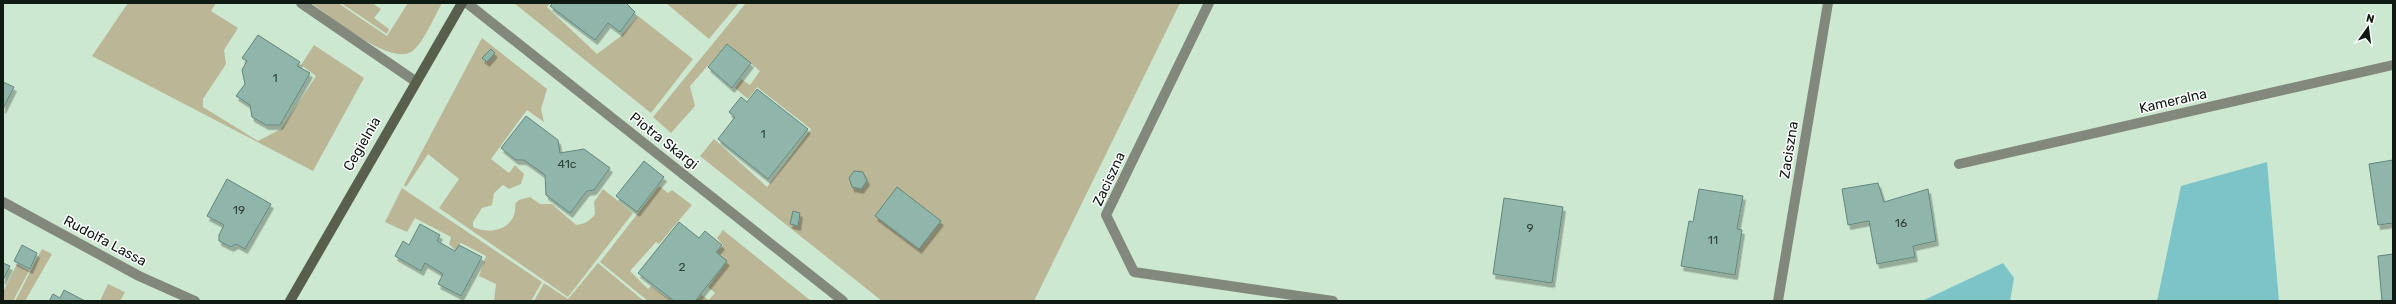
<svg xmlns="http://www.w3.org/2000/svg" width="2396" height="304" viewBox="0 0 2396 304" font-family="Rubik,sans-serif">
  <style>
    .green { fill: #bbb796 }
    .water { fill: #7dc4c8 }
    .building { fill: #90b6ab; stroke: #62867c; filter: url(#shadow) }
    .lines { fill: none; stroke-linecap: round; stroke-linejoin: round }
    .lane { stroke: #83887c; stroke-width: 10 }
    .street { stroke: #83887c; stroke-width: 10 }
    .secondary { stroke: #585f4d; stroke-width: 10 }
    .labels { text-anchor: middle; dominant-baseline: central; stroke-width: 3; stroke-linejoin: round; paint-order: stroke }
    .number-label { font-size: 12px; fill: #2f4138 }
    .street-label { font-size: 14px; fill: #0f1a12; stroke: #fff }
  </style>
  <defs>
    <filter id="shadow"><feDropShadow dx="2.5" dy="4.5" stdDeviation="0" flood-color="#0004"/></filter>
  </defs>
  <rect width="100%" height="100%" fill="#cce8d1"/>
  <g class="green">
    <path d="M128,3H216L211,11L238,28L224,50L226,64L203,99V107L258,141L281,129L316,76L301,65L314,45L364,78L313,171L92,56Z"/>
    <path d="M311,3H338L387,36L408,3H442C435,15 422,46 411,52C388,65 331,16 311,3Z"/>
    <path d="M341,3H372L381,9L374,18L389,29L387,34Z"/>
    <path d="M514,3H550L547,7L597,54L621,36L638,16L693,59L651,113Z"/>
    <path d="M666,3H739L709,39Z"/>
    <path d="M746,3H1180L1034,301H882L700,156L714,139L767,187L811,129L757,87L748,99L735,88L741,79L750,85L760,71L727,44L690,86L695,106L671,133L653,117Z"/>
    <path d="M482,38L547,89L541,109L544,122L527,110L491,159L509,173L515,165L524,174L521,184L509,189L503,185L494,193L492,205L482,208L473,222V227C491,236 518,228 515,204L519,200L530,197L540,204H552L576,225C585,224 590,221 595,214L594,202L603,189L633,213L568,297L439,208L459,179L428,154L406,187L404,185Z"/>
    <path d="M659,186L668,193L672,190L692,205L659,244L656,242L630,271L648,289L651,286L672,301H648L600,262Z"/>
    <path d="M402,188L542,282L531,301H494L496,284L479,276L486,256L461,243L455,250L449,244L451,237L415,218L407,232L385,222Z"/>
    <path d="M723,230L811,301H696L701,295L709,300L715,293L708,287L727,261L717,252L723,245L717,238Z"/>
    <path d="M42,249L52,254L25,301H15Z"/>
    <path d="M598,263L644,301H534L544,283L568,299Z"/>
    <path d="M17,264L29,271L13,301H3V292Z"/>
    <path d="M108,284L125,292L120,301H100Z"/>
  </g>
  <g class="water">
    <path d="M2267,162L2279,301H2157L2181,186Z"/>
    <path d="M2003,263L2014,278L2010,301H1922Z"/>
  </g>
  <g class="building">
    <path d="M553,3H626L635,12L620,32L608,23L595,40L550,6Z"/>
    <path d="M258,35L300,62L297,66L310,73L280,125H266L252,117L250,105L236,96L245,84L242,70L247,61L242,58Z"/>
    <path d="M727,44L751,63L732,88L708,67Z"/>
    <path d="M491,49L495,53L487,62L482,58Z"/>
    <path d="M3,82L14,87L3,109Z"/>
    <path d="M757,89L808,129L768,179L718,139L735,117L729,112L741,97L747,102Z"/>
    <path d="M526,116L558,140L560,153L584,149L610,168L594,190L587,191L570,213L546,195L545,175L524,160H516L501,148Z"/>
    <path d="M2393,160V223L2378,225L2369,164Z"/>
    <path d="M644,161L664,177L637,212L616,196Z"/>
    <path d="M854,171L863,172L867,181L861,189L852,187L849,178Z"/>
    <path d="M227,179L271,204L245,249L236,244L231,247L219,241V235L224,225L207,216Z"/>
    <path d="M1878,183L1884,202L1928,189L1936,241L1913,246L1915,257L1877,264L1869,221L1848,225L1842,189Z"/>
    <path d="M897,187L941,221L919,249L875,216Z"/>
    <path d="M1699,189L1743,196L1737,229L1742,230L1735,275L1681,266L1689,221L1693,222Z"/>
    <path d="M1504,198L1563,207L1552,283L1493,274Z"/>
    <path d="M793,211L800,213L798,226L790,224Z"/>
    <path d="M679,222L699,238L705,231L722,245L716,252L727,261L695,301H674L638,273Z"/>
    <path d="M420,224L440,235L437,241L455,251L459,245L482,257L461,296L438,284L443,274L425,263L421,271L395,256L403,241L409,245Z"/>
    <path d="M22,245L37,253L30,269L14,261Z"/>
    <path d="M2393,254V301H2382L2378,256Z"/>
    <path d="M3,263L10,266L3,280Z"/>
    <path d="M64,290L85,301H49L53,294L60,298Z"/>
  </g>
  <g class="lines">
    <g class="lane">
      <path d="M1209,3L1106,215L1134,272L1333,301"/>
      <path d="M1778,301L1828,3"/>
    </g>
    <g class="street">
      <path d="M301,3L415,81"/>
      <path d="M467,3L843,301"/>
      <path d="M1959,164L2393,65"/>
      <path d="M3,202L139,276L195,301"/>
    </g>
    <path class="secondary" d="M290,301L462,3"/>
  </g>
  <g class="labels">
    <g class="number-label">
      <text x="275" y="78">1</text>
      <text x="763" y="134">1</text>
      <text x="567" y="164">41c</text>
      <text x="239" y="210">19</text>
      <text x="1901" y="223">16</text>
      <text x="1530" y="228">9</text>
      <text x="1713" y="240">11</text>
      <text x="682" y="267">2</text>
    </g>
    <g class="street-label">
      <text transform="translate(2173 101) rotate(-13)">Kameralna</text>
      <text transform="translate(664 141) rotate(38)">Piotra Skargi</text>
      <text transform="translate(362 144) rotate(-60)">Cegielnia</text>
      <text transform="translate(1789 150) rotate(-81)">Zaciszna</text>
      <text transform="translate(1109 179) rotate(-65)">Zaciszna</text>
      <text transform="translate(105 241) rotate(28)">Rudolfa Lassa</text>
    </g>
  </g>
  <rect width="2396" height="304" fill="none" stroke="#0f1a12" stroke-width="8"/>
  <g transform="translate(2368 28) rotate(14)" stroke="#ffffff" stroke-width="3" paint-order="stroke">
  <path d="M0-3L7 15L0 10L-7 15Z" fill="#0f1a12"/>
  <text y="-6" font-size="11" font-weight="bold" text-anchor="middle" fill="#0f1a12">N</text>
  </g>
</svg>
